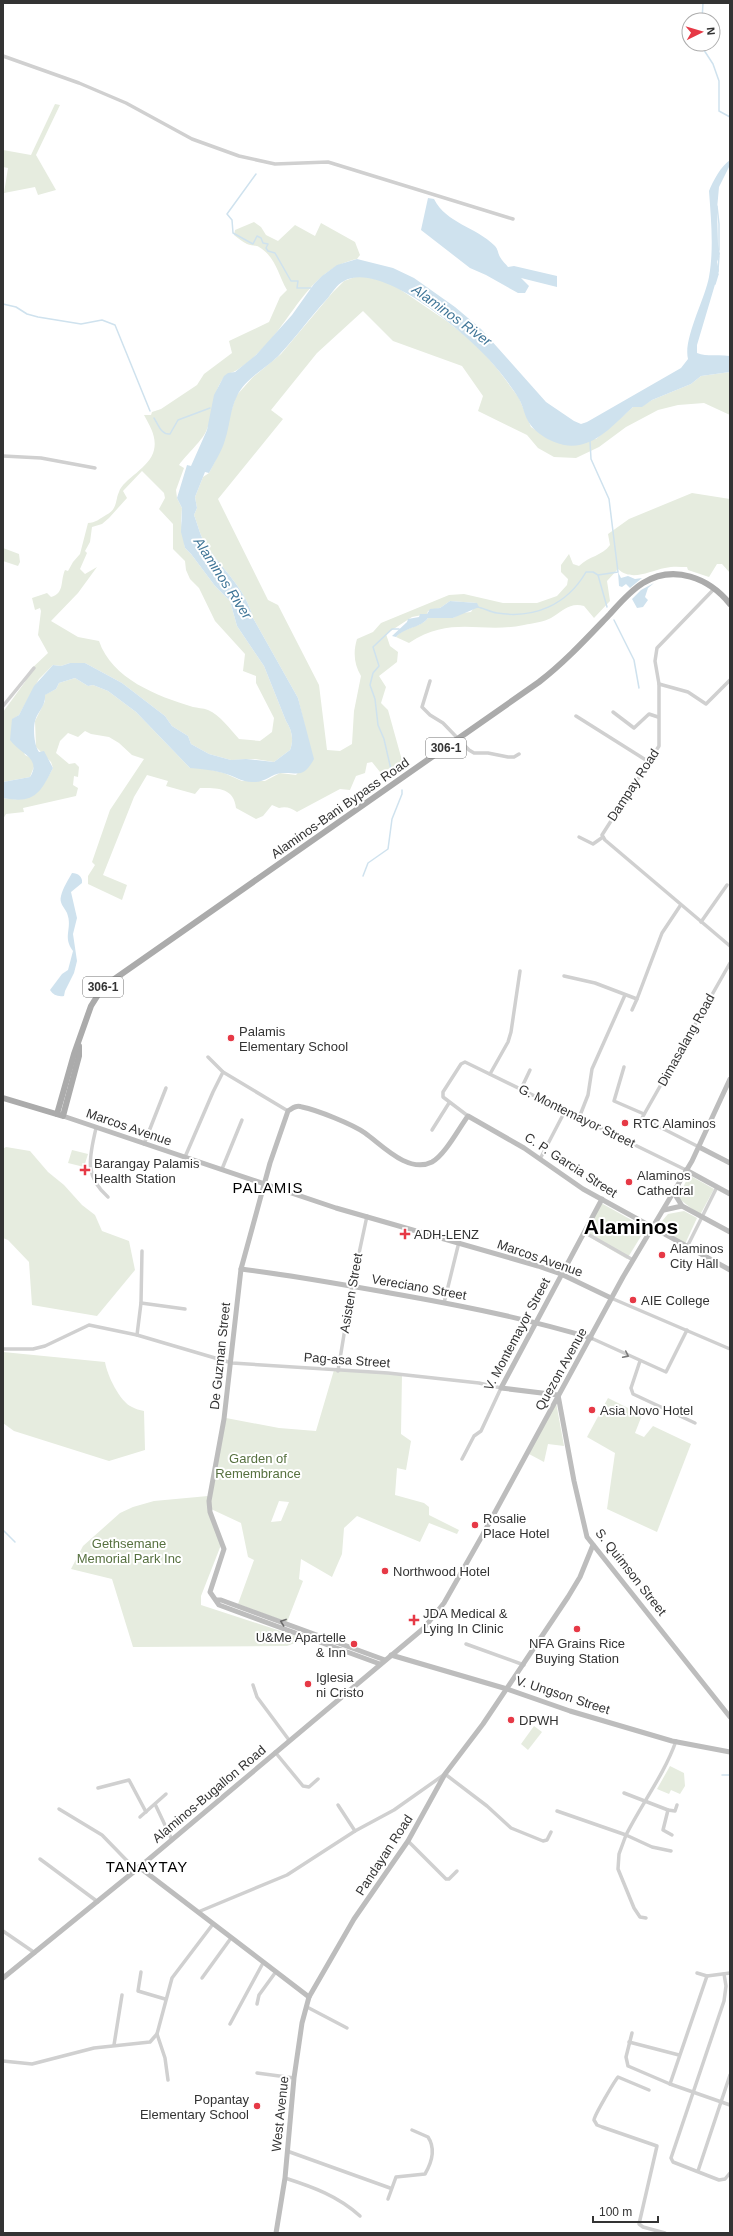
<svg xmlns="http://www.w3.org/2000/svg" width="733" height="2236" viewBox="0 0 733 2236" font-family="Helvetica,sans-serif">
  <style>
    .green { fill: #e6ecdf; fill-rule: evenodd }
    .water { fill: #cfe2ee }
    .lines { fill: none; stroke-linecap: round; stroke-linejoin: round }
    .stream { stroke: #cfe2ee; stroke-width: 1.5 }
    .street { stroke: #d0d0d0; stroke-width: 3.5 }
    .secondary { stroke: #bdbdbd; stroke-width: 5 }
    .primary { stroke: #ababab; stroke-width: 6 }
    .oneway { stroke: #7a7a7a }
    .oneway2 { stroke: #6a6a6a }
    .poi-dot { fill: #e63946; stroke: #fff; stroke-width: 1.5 }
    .labels { text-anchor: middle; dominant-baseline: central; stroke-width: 4; stroke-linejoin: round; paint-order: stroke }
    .shield { fill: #fff; stroke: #707070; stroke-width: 1 }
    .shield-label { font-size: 12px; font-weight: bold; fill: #333 }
    .street-label { font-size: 13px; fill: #333; stroke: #fff }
    .poi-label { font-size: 13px; fill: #333; stroke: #fff; text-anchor: start }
    .park-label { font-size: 13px; fill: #56703f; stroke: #fff }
    .water-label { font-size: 14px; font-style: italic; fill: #3f7597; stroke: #fff }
    .quarter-label { font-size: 15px; letter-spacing: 1px; fill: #000; stroke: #fff }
    .town-label { font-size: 21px; font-weight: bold; fill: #000; stroke: #fff }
  </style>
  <rect width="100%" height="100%" fill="#fff"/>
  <g class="green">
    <path d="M55,104L60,105L36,155L56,190L38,195L35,187L4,193L8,168L3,167V150L31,155Z"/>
    <path d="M254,222L261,227L266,235L278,241L295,225L315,236L321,223L355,242L360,255L357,259C307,269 291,325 256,355C250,361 243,366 237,370C231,374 226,373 222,380C212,395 214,412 207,429C204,439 186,455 179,465L184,468L176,490L177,498L182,508L181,521L185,548L191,554L215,586L230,601L237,626L264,666L286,721C292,730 294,740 290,750L274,762L255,759L231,760L209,754L191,744L188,736L172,726L165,716L122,683L85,663H70L61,666L53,665L39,679L19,715L13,719L25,755L31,758L35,764L30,777L3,782V712L25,682L30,670L48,653L38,635L41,611L40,608L35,610L32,598L47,593L51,597C65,593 60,581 65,570L68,571L73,562L80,554L88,523C95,523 101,518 106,515C118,509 115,500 119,492C123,479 150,468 154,450C157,437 150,426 144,415H151L152,412L161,409L197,385L204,374L232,353L229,341L269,322L280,297L287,290C278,275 276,257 259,247C256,245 251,246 247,244C243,242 238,238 234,235L235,230ZM142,471L164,493L165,498L159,509L173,524V549L185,561L186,570L190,579L199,588L215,621L245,654L243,671L256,676V683L274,718L272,732L260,741L239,739C230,729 220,715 208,710C203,708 197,708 193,707C157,696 112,679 99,641L78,637L51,621L78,593L97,567L85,574L80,569L87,553L85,551L90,542L92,527L102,524L109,518L127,498L123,491Z"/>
    <path d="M355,277H367L386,282L398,288L448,322L478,346L499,371L519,398L531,427L551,440L596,439L633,407L642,406L652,400L691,384L701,376L730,372V415L704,403L678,405L658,410L626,427L599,447L576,458L554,457L538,448L527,435L478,411L483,396L462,366L393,341L363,311L317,353L271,410L283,419L218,499L268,600L278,605L319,685L327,750L340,751L352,744L354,711L361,676C354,664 353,652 357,639L373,632L381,623L449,595L464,594L503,603H537L557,596L567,585L568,579L561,572V565L569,554L573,564L579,566C589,556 602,556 610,545L608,534L629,519L692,493L730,499V573L722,564H717L709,577L688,570L687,567C680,567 673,566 665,568C649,571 632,582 618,569L607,581L610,601L594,618L584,606C570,602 563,611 551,618C544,622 533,623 524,625C480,634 452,615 409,643L396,637C404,627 422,627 428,618H453L462,613L471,612L477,603L450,601L440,608L428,611L427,614L412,617L386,634L390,646L398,652L397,662L379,676L386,687L381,703L388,710L403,764L380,772L372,762L367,763L365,773L356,776L350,790L340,789L297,812C291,808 286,806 279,808L272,805L263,816L256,819L236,808C234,787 216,788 200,788L195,794L166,786L168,781L147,775L134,797L103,875L127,885L122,900L88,884V876L95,865L92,862L110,810L144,759L132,755L119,743L109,737L91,734L85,731L78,737L68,733L60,741L56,753L69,764L75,763L79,767L78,777L74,776L73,785L78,788L76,796L23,808L24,812L6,814L3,819V798C32,803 40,792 53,768L51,762L36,747L35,721L45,701L44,695L56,689L59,683L75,678L88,686L93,685L108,691L136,712L190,768H203L224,773L242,781H265L280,773L296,775L312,756L298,698L253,618C246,589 222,569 206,545C200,536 198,525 194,515L197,508L195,497L203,477L209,473L216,459L236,396L253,377L281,354L333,292L344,281Z"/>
    <path d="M3,548L19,554L20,562L18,566L3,561Z"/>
    <path d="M6,1147L30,1151L48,1172L64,1185L82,1205L95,1215L102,1231L129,1241L135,1270L97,1316L32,1305L29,1262L8,1240L3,1238V1149Z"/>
    <path d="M72,1150L88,1154L84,1167L68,1163Z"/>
    <path d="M689,1175L714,1189L700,1215L678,1198Z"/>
    <path d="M601,1203L646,1228L627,1259L584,1234Z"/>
    <path d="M684,1211L697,1218L685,1244L657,1227L668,1214Z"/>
    <path d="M3,1352L105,1362C107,1375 120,1402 132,1407C135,1409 140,1410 144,1411L145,1450L109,1461L14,1431L3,1423Z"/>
    <path d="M334,1370L402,1374L401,1434L411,1441L406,1470L397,1468L395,1495L424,1503L429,1507V1515L459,1530L457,1534L429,1523L420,1542L357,1516L344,1528L342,1554L332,1577L301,1559L299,1579L303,1581L287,1622L238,1604L254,1560L248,1557L241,1523L211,1509L210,1506L226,1418L279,1428L316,1431ZM279,1501L289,1502L281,1521L271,1522Z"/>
    <path d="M608,1398L642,1415L635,1433L644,1437L653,1426L691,1444L657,1532L607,1509L615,1453L587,1437Z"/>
    <path d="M556,1402L564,1446L548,1444L544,1462L529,1454Z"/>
    <path d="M208,1496V1512L221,1545L201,1596V1605L305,1639L287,1646L133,1647L112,1579L71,1569L83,1546L120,1513L133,1507L154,1501Z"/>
    <path d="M534,1726L542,1732L528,1750L521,1744Z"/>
    <path d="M670,1766L684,1773L685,1786L680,1794L671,1790L669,1794L657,1789Z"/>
  </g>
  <g class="water">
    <path d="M730,160V165L719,187L717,209L718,244L720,254L717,262L719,271L697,345V353C707,357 719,354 730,356V372L701,376L691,384L652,400L642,407H633C612,426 593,450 564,445C550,442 533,432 527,419C524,413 523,406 519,399C514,390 506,380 499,371C477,342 383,259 344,281C337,284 332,293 327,299C311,316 297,336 281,353C268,368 246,377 237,396C230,410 230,425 225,440C222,451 214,463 209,473L205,472L195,497L197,508L194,515C198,525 200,536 206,545C222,569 246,589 253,618L298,698L314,759C303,779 299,772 281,773C272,774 265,782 255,782C242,783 235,776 223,773C212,770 201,769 190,768L136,712L108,691L93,685L88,686L75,678L59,683L56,689L45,695C46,706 38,711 35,721C33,729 34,745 39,752L44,751L53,768C40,794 34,804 3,798V782L30,777C42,758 20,754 10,740L12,719L19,715L34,686L53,665L61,666L70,663H85L122,683L165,716L172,726L188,736L191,744L209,754L231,760L246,759L274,762L290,750C294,740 292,730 286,721L264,666L237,626L230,601L215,586L191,554L185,548L181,532L182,508L177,498L187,465L191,466L207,430L214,395L224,376L228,373L235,372L256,355L292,315L314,284L322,276L337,265L357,259L393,268L414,278L455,307L481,329L546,402L574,421L581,424L587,422L681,368L688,359C683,339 705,299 709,277C714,249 711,219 709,191C713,181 721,166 730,160Z"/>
    <path d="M428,198L434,199C447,224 475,226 495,246C498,249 498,254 500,257C502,261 506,264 508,267L514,266L557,276V287L521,278L529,286L525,293H518L486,275L470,268L421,230Z"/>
    <path d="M618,572L621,578L628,576L635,579L642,578L630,588L626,584L622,587L619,586Z"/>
    <path d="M654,583L648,588L645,597L648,600L643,607L637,608L632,599L641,590Z"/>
    <path d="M450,601L477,603L479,607L453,618H428C421,628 405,627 396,637L392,636L407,622L408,619L419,617L420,614H427L430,609L440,608Z"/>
    <path d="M72,873C78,873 83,877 82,883L71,892L77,918L73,934L77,961L74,973L65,991L64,996C58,997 53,995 50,990L62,974L68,970L73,951C62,936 73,929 67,913C64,907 59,903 61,896C63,888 68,880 72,873Z"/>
  </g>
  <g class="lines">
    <g class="stream">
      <path d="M702,20L703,3"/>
      <path d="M700,44L713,64L719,81V111L730,117"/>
      <path d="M256,174L227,214L232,220L233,233L253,244L257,236L261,238L263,243L268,244L266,248L268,251L275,253L291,281H298L297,288H311"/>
      <path d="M717,206L719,224V250"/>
      <path d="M718,270L719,256"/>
      <path d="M715,284L718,274"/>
      <path d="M3,304L16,307L27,314L38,317L81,324L102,320L115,325L150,411"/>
      <path d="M154,418C158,424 161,435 170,434L178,420L210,408"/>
      <path d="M598,575L607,607"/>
      <path d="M477,607C484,608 490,612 497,613C534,619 567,605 586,572H593L598,575L618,572L609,499L591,459L590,441"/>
      <path d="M614,620L634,660L639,688"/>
      <path d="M392,774L384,739L378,725L375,699L370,685L373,673L379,666L373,647L392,629H399"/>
      <path d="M363,876L368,863L388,849L392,819L402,794V790"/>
      <path d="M3,1530L15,1542"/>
      <path d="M722,1775H730"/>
    </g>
    <g class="street">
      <path d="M3,56L79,83L126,103L192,139L239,156L275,164L328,162L513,219"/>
      <path d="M3,456L41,458L95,468"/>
      <path d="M714,589L657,648L655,661L659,684V746L602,835L605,840L730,946"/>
      <path d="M430,681L422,707L430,715L443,723L469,750L474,753H488L508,757H514L519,754"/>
      <path d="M659,684L688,692L706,704L730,680"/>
      <path d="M3,706L34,668"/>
      <path d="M613,712L634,728L649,714L658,717"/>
      <path d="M576,716L649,762"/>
      <path d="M579,837L593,844L603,837"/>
      <path d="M701,922L727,885"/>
      <path d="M564,976L595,983L637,999L662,933L680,906"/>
      <path d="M632,1010L637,999"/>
      <path d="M208,1057L223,1072L288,1111"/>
      <path d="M624,1067L614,1101L644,1114"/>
      <path d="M490,1074L508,1042L511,1032L520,971"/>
      <path d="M521,1089L530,1070"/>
      <path d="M468,1116L443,1097V1092L461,1064L465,1062L686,1170"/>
      <path d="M579,1118L588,1095L592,1069L625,995"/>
      <path d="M96,1128C90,1156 83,1175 108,1197"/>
      <path d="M432,1130L449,1103"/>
      <path d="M144,1144L166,1088"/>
      <path d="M699,1147L642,1118L730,963"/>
      <path d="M185,1157L213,1092L223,1072"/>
      <path d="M540,1159L565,1111"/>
      <path d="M222,1169L242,1120"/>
      <path d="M584,1232L633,1260"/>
      <path d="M687,1247L717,1187"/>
      <path d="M611,1298L730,1349"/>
      <path d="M141,1303L185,1309"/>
      <path d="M444,1303L459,1242"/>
      <path d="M137,1335L141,1303L142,1251"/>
      <path d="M591,1338L666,1372L687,1330"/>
      <path d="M3,1349H33L45,1346L89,1325L137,1335L232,1363L388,1373L479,1383L501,1388L481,1431L474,1436L462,1459"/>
      <path d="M640,1361L631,1388L633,1394L695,1423"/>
      <path d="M338,1371L352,1286L367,1216"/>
      <path d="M466,1644L524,1665"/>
      <path d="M253,1685L257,1697L289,1740"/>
      <path d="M275,1752L303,1786L309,1787L318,1779"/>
      <path d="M98,1788L129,1780L146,1812"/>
      <path d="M624,1793L668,1810L675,1811L677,1805"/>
      <path d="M155,1804L172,1840"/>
      <path d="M338,1805L355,1831"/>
      <path d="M59,1809L102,1835L136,1870"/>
      <path d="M668,1810L663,1830L672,1835"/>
      <path d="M557,1811L626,1835L619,1854L618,1869L634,1908L640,1917L646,1918"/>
      <path d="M140,1817L166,1794"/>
      <path d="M408,1841L446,1879H449L457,1871"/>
      <path d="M671,1851L652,1847L626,1835C642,1803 664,1775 676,1741"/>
      <path d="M40,1859L98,1902"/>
      <path d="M198,1912L287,1875L355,1831L394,1810L445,1774L487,1806L511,1828L543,1841L547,1840L551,1832"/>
      <path d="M3,1931L35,1953"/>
      <path d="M141,1972L138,1991L165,1999"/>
      <path d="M697,1973L707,1976L730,1973"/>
      <path d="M724,1974L726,1986L724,2001L671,2158L673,2162L719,2180L725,2179L730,2173"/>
      <path d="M202,1978L231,1938"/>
      <path d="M257,2004L259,1995L275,1973"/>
      <path d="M307,2007L347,2028"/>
      <path d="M230,2024L263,1963"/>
      <path d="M632,2033L626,2057L628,2066L670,2084L730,2105"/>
      <path d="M157,2034L165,2058L168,2080"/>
      <path d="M629,2042L679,2055"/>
      <path d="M114,2045L122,1995"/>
      <path d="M3,2061L32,2064L94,2048L150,2042L157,2034L172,1978L213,1924"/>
      <path d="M257,2073L294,2078"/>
      <path d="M670,2084L707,1976"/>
      <path d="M649,2090L618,2077C614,2082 594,2116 594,2120L597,2125L602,2127L657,2146L639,2224L643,2227L665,2233"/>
      <path d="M287,2151L390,2188"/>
      <path d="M698,2171L730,2075"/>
      <path d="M285,2178C313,2187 338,2196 360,2216"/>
      <path d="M388,2199L396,2177L425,2174C432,2162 436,2149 428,2137L412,2130"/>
    </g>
    <g class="secondary">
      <path d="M63,1116L336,1208L538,1266L561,1274L611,1298"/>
      <path d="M699,1147L730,1163"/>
      <path d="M686,1170L730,1194"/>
      <path d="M674,1193L682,1206L730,1232"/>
      <path d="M602,1199L501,1388L558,1395L574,1481L587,1537L730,1717"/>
      <path d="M664,1210L682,1206"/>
      <path d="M241,1269C291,1275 340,1284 390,1293C458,1305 525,1318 591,1338"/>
      <path d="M217,1600H221L385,1660"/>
      <path d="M391,1655L507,1689L570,1711L672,1741L730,1752"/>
      <path d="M380,1664L219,1605L210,1592L224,1549L210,1512L209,1501L224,1419L241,1269L270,1163L288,1111C293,1108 296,1105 302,1107C317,1110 352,1124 365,1133C382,1145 408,1174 432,1162C445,1155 459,1128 468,1116L524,1148L583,1189L730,1270"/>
      <path d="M139,1867L309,1997"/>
      <path d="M3,1978L136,1870L424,1628L444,1603L482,1536L623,1277L692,1161L730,1079"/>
      <path d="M276,2233L285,2178L294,2078L302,2023L309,1997L354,1919L408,1841L445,1774L483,1724L568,1597L580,1577L593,1545"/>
    </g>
    <g class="primary">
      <path d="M3,1098L63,1116L79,1056V1046"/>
      <path d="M57,1114L74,1054L91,1006L103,987L539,682C565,662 587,638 610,614C620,603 630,591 643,583C674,564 709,578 730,604"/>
    </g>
  </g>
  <defs><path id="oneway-chevron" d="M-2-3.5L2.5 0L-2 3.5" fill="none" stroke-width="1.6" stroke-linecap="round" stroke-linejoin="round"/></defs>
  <use class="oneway" href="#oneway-chevron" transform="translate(626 1355) rotate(26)"/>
  <use class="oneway2" href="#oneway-chevron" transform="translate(283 1622) rotate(-160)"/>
  <g class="poi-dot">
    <circle cx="231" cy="1038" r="4"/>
    <circle cx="625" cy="1123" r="4"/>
    <path d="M83 1164h4v4h4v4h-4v4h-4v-4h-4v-4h4z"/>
    <circle cx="629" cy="1182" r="4"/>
    <path d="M403 1228h4v4h4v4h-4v4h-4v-4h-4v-4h4z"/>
    <circle cx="662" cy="1255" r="4"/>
    <circle cx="633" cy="1300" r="4"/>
    <circle cx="592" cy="1410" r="4"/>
    <circle cx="475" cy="1525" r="4"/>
    <circle cx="385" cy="1571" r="4"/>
    <path d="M412 1614h4v4h4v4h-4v4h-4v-4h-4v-4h4z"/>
    <circle cx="577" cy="1629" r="4"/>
    <circle cx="354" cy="1644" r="4"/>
    <circle cx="308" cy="1684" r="4"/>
    <circle cx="511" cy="1720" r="4"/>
    <circle cx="257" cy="2106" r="4"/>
  </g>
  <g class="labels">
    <g class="shield">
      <rect x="426" y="738" width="40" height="20" rx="3"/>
      <rect x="83" y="977" width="40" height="20" rx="3"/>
    </g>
    <g class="shield-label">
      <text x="446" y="748">306-1</text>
      <text x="103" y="987">306-1</text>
    </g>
    <g class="street-label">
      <text transform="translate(633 785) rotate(-57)">Dampay Road</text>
      <text transform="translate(340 808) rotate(-35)">Alaminos-Bani Bypass Road</text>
      <text transform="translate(686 1040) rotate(-61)">Dimasalang Road</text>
      <text transform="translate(577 1116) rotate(26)">G. Montemayor Street</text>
      <text transform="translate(129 1127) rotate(19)">Marcos Avenue</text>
      <text transform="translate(571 1165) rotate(33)">C. P. Garcia Street</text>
      <text transform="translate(540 1258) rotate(19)">Marcos Avenue</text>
      <text transform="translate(419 1287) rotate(10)">Vereciano Street</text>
      <text transform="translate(351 1293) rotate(-80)">Asisten Street</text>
      <text transform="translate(517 1334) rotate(-62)">V. Montemayor Street</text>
      <text transform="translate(220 1356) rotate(-84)">De Guzman Street</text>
      <text transform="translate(347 1360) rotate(4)">Pag-asa Street</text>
      <text transform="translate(561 1369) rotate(-61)">Quezon Avenue</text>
      <text transform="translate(631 1572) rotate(52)">S. Quimson Street</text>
      <text transform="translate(563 1695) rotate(18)">V. Ungson Street</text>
      <text transform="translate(209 1794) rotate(-40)">Alaminos-Bugallon Road</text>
      <text transform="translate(384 1855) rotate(-57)">Pandayan Road</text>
      <text transform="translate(280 2114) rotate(-84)">West Avenue</text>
    </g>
    <g class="poi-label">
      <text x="239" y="1031">Palamis<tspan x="239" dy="15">Elementary School</tspan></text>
      <text x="633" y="1123">RTC Alaminos</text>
      <text x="94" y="1163">Barangay Palamis<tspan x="94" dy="15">Health Station</tspan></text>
      <text x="637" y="1175">Alaminos<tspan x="637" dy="15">Cathedral</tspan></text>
      <text x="414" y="1234">ADH-LENZ</text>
      <text x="670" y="1248">Alaminos<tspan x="670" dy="15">City Hall</tspan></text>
      <text x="641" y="1300">AIE College</text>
      <text x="600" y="1410">Asia Novo Hotel</text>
      <text x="483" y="1518">Rosalie<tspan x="483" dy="15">Place Hotel</tspan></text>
      <text x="393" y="1571">Northwood Hotel</text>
      <text x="423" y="1613">JDA Medical &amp;<tspan x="423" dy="15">Lying In Clinic</tspan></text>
      <text x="346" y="1637" text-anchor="end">U&amp;Me Apartelle<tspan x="346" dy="15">&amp; Inn</tspan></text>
      <text x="577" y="1643" text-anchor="middle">NFA Grains Rice<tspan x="577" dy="15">Buying Station</tspan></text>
      <text x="316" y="1677">Iglesia<tspan x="316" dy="15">ni Cristo</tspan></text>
      <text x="519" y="1720">DPWH</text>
      <text x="249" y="2099" text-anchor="end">Popantay<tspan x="249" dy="15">Elementary School</tspan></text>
    </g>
    <g class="park-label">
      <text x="258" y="1458">Garden of<tspan x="258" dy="15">Remembrance</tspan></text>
      <text x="129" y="1543">Gethsemane<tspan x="129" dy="15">Memorial Park Inc</tspan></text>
    </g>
    <g class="water-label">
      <text transform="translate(452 315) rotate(36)">Alaminos River</text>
      <text transform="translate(223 578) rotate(57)">Alaminos River</text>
    </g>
    <g class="quarter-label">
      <text x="268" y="1187">PALAMIS</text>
      <text x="147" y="1866">TANAYTAY</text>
    </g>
    <g class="town-label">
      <text x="631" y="1226">Alaminos</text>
    </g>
  </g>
  <rect width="733" height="2236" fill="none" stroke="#333333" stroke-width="8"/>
  <g transform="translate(701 32) rotate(85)"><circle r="19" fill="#ffffff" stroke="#adadad"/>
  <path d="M0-3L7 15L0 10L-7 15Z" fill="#e63946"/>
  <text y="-6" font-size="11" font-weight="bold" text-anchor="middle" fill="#333333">N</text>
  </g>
  <path d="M593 2216v6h65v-6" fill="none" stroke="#333333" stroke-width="2"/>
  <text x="599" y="2216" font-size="12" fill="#333333" stroke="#ffffff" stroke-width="3" paint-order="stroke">100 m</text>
</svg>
